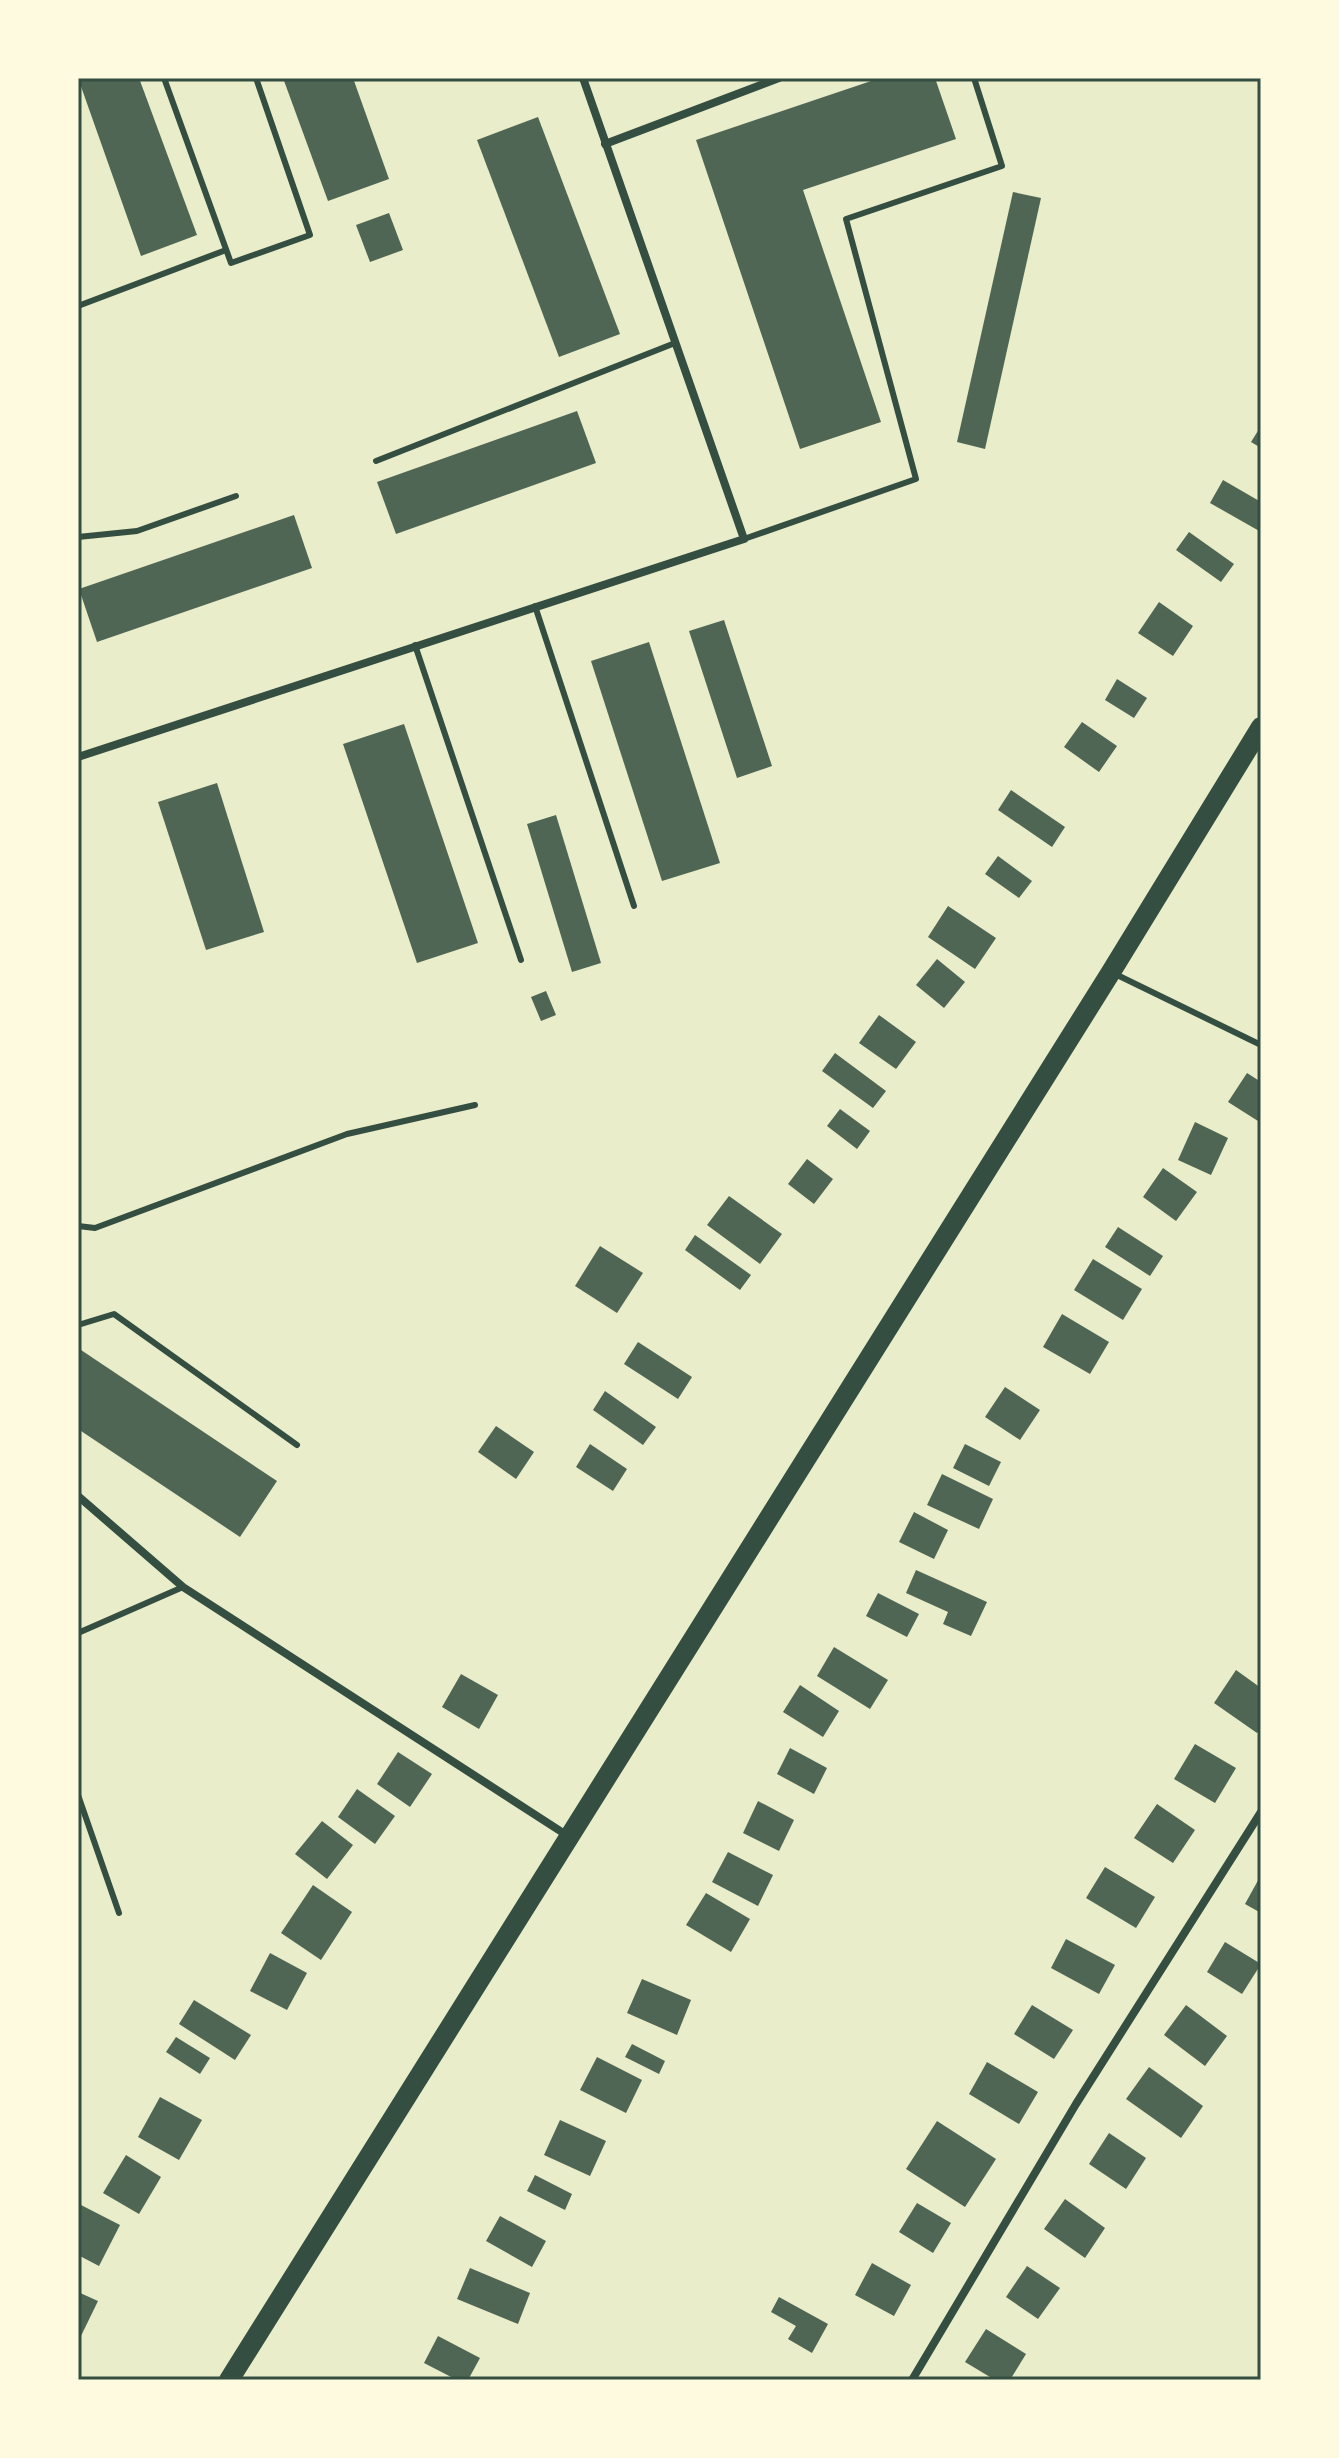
<svg xmlns="http://www.w3.org/2000/svg" width="1339" height="2458" viewBox="0 0 1339 2458" font-family="'DejaVu Sans',sans-serif">
  <style>
    .building { fill: #4f6655 }
    .lines { fill: none; stroke-linecap: round; stroke-linejoin: round }
    .service { stroke: #344e41; stroke-width: 6 }
    .minor { stroke: #344e41; stroke-width: 8 }
    .primary { stroke: #344e41; stroke-width: 20 }
    .neatline { fill: none; stroke: #344e41; stroke-width: 3 }
  </style>
  <rect width="100%" height="100%" fill="#e9edc9"/>
  <g class="building">
    <path d="M78,78H139L197,235L141,256Z"/>
    <path d="M283,78H353L389,179L328,201Z"/>
    <path d="M880,78H935L956,139L803,190L881,422L800,449L696,140Z"/>
    <path d="M538,117L620,334L559,357L477,140Z"/>
    <path d="M1013,192L1041,198L985,449L957,442Z"/>
    <path d="M389,213L403,250L370,262L356,225Z"/>
    <path d="M577,411L596,463L396,534L377,482Z"/>
    <path d="M1261,426V448L1251,442Z"/>
    <path d="M1223,480L1261,502V532L1210,503Z"/>
    <path d="M294,515L312,568L97,642L79,589Z"/>
    <path d="M1189,532L1234,564L1221,582L1176,550Z"/>
    <path d="M1159,602L1193,626L1173,656L1138,633Z"/>
    <path d="M724,620L772,766L737,778L689,631Z"/>
    <path d="M649,642L720,863L662,881L591,661Z"/>
    <path d="M1117,679L1147,698L1134,718L1105,700Z"/>
    <path d="M1082,722L1117,746L1099,772L1064,747Z"/>
    <path d="M404,724L478,943L417,963L343,744Z"/>
    <path d="M217,783L264,932L206,950L158,802Z"/>
    <path d="M1011,790L1065,827L1052,847L998,810Z"/>
    <path d="M556,815L601,963L572,972L527,824Z"/>
    <path d="M998,856L1032,881L1019,898L985,874Z"/>
    <path d="M948,906L996,938L975,969L928,937Z"/>
    <path d="M937,959L965,982L944,1008L916,985Z"/>
    <path d="M546,991L556,1015L541,1021L531,997Z"/>
    <path d="M879,1015L916,1042L896,1069L859,1043Z"/>
    <path d="M835,1053L886,1091L873,1108L822,1071Z"/>
    <path d="M1247,1073L1261,1082V1116L1258,1121L1228,1102Z"/>
    <path d="M840,1109L870,1131L857,1149L827,1126Z"/>
    <path d="M1195,1122L1228,1138L1211,1175L1178,1160Z"/>
    <path d="M807,1159L833,1179L814,1204L788,1184Z"/>
    <path d="M1163,1168L1197,1192L1176,1221L1143,1197Z"/>
    <path d="M729,1196L782,1234L760,1264L707,1225Z"/>
    <path d="M1118,1227L1163,1256L1150,1276L1105,1247Z"/>
    <path d="M695,1235L751,1275L740,1290L685,1250Z"/>
    <path d="M600,1246L643,1273L617,1313L575,1286Z"/>
    <path d="M1093,1259L1142,1289L1123,1320L1074,1290Z"/>
    <path d="M1062,1314L1109,1342L1090,1374L1043,1347Z"/>
    <path d="M638,1342L692,1377L678,1399L624,1364Z"/>
    <path d="M81,1350L277,1481L240,1537L78,1429V1354Z"/>
    <path d="M1005,1387L1040,1410L1020,1440L985,1417Z"/>
    <path d="M605,1391L656,1427L643,1445L593,1410Z"/>
    <path d="M496,1426L534,1452L516,1479L478,1452Z"/>
    <path d="M590,1444L627,1469L613,1491L576,1467Z"/>
    <path d="M965,1444L1001,1462L989,1486L953,1468Z"/>
    <path d="M942,1474L993,1499L979,1529L927,1505Z"/>
    <path d="M914,1512L948,1530L934,1559L899,1542Z"/>
    <path d="M916,1570L987,1602L971,1636L943,1624L948,1612L906,1593Z"/>
    <path d="M878,1593L919,1614L907,1637L866,1616Z"/>
    <path d="M834,1647L888,1680L870,1709L817,1676Z"/>
    <path d="M1236,1670L1261,1688V1728L1257,1733L1214,1703Z"/>
    <path d="M461,1674L498,1695L479,1729L442,1707Z"/>
    <path d="M800,1685L839,1711L823,1737L783,1712Z"/>
    <path d="M1195,1744L1236,1768L1215,1803L1174,1779Z"/>
    <path d="M790,1748L827,1768L814,1794L777,1774Z"/>
    <path d="M398,1752L432,1774L410,1807L377,1784Z"/>
    <path d="M357,1789L395,1816L375,1844L338,1817Z"/>
    <path d="M758,1801L794,1820L779,1851L743,1833Z"/>
    <path d="M1157,1804L1195,1830L1173,1863L1134,1838Z"/>
    <path d="M322,1821L353,1845L327,1879L295,1854Z"/>
    <path d="M728,1852L773,1875L758,1906L712,1882Z"/>
    <path d="M1105,1867L1155,1897L1136,1928L1086,1898Z"/>
    <path d="M1261,1875V1913L1245,1904Z"/>
    <path d="M313,1885L352,1912L321,1960L281,1933Z"/>
    <path d="M706,1893L750,1919L731,1952L686,1925Z"/>
    <path d="M1066,1939L1115,1965L1099,1994L1051,1968Z"/>
    <path d="M1225,1942L1261,1964L1242,1994L1207,1972Z"/>
    <path d="M270,1953L307,1973L287,2010L250,1991Z"/>
    <path d="M642,1979L691,2000L677,2035L627,2013Z"/>
    <path d="M194,2000L251,2035L235,2060L179,2024Z"/>
    <path d="M1032,2005L1073,2030L1054,2059L1014,2034Z"/>
    <path d="M1186,2005L1227,2036L1205,2066L1164,2035Z"/>
    <path d="M176,2037L210,2058L200,2074L166,2052Z"/>
    <path d="M632,2044L665,2061L659,2074L625,2057Z"/>
    <path d="M597,2057L642,2080L626,2113L580,2090Z"/>
    <path d="M987,2062L1038,2092L1019,2124L969,2094Z"/>
    <path d="M1149,2067L1203,2106L1181,2138L1126,2099Z"/>
    <path d="M160,2097L202,2120L179,2160L138,2137Z"/>
    <path d="M560,2120L606,2141L590,2176L544,2155Z"/>
    <path d="M937,2121L996,2159L965,2207L906,2169Z"/>
    <path d="M1109,2133L1146,2158L1126,2189L1089,2164Z"/>
    <path d="M126,2155L161,2177L139,2214L103,2193Z"/>
    <path d="M535,2175L572,2194L565,2210L527,2191Z"/>
    <path d="M1065,2199L1105,2228L1085,2258L1044,2229Z"/>
    <path d="M917,2203L951,2223L933,2253L899,2232Z"/>
    <path d="M81,2205L120,2225L99,2266L78,2255V2211Z"/>
    <path d="M500,2216L546,2241L532,2267L486,2241Z"/>
    <path d="M872,2263L911,2285L894,2316L855,2295Z"/>
    <path d="M1027,2266L1060,2288L1038,2319L1006,2297Z"/>
    <path d="M470,2268L530,2293L518,2324L457,2299Z"/>
    <path d="M78,2292L98,2301L80,2338L78,2337Z"/>
    <path d="M779,2297L828,2324L812,2353L788,2339L796,2326L771,2312Z"/>
    <path d="M986,2329L1026,2354L1010,2380H995L965,2362Z"/>
    <path d="M438,2336L480,2358L468,2380H457L424,2363Z"/>
  </g>
  <g class="lines">
    <g class="service">
      <path d="M164,78L231,263L310,235L256,78"/>
      <path d="M78,306L226,250"/>
      <path d="M376,461L675,343"/>
      <path d="M78,537L137,531L236,496"/>
      <path d="M744,539L916,479L846,219L1002,166L974,78"/>
      <path d="M535,606L634,906"/>
      <path d="M415,645L521,960"/>
      <path d="M1113,973L1261,1045"/>
      <path d="M78,1226L95,1228L347,1134L475,1105"/>
      <path d="M78,1325L114,1314L297,1445"/>
      <path d="M78,1633L183,1587"/>
      <path d="M78,1795L119,1913"/>
    </g>
    <g class="minor">
      <path d="M605,144L779,78"/>
      <path d="M78,757L744,539L583,78"/>
      <path d="M78,1496L183,1587L568,1836"/>
      <path d="M912,2380L1076,2104L1261,1812"/>
    </g>
    <path class="primary" d="M229,2380L1111,972L1261,727"/>
  </g>
  <rect width="1339" height="2458" fill="none" stroke="#fefae0" stroke-width="160"/>
  <rect x="80" y="80" width="1179" height="2298" class="neatline"/>
</svg>
